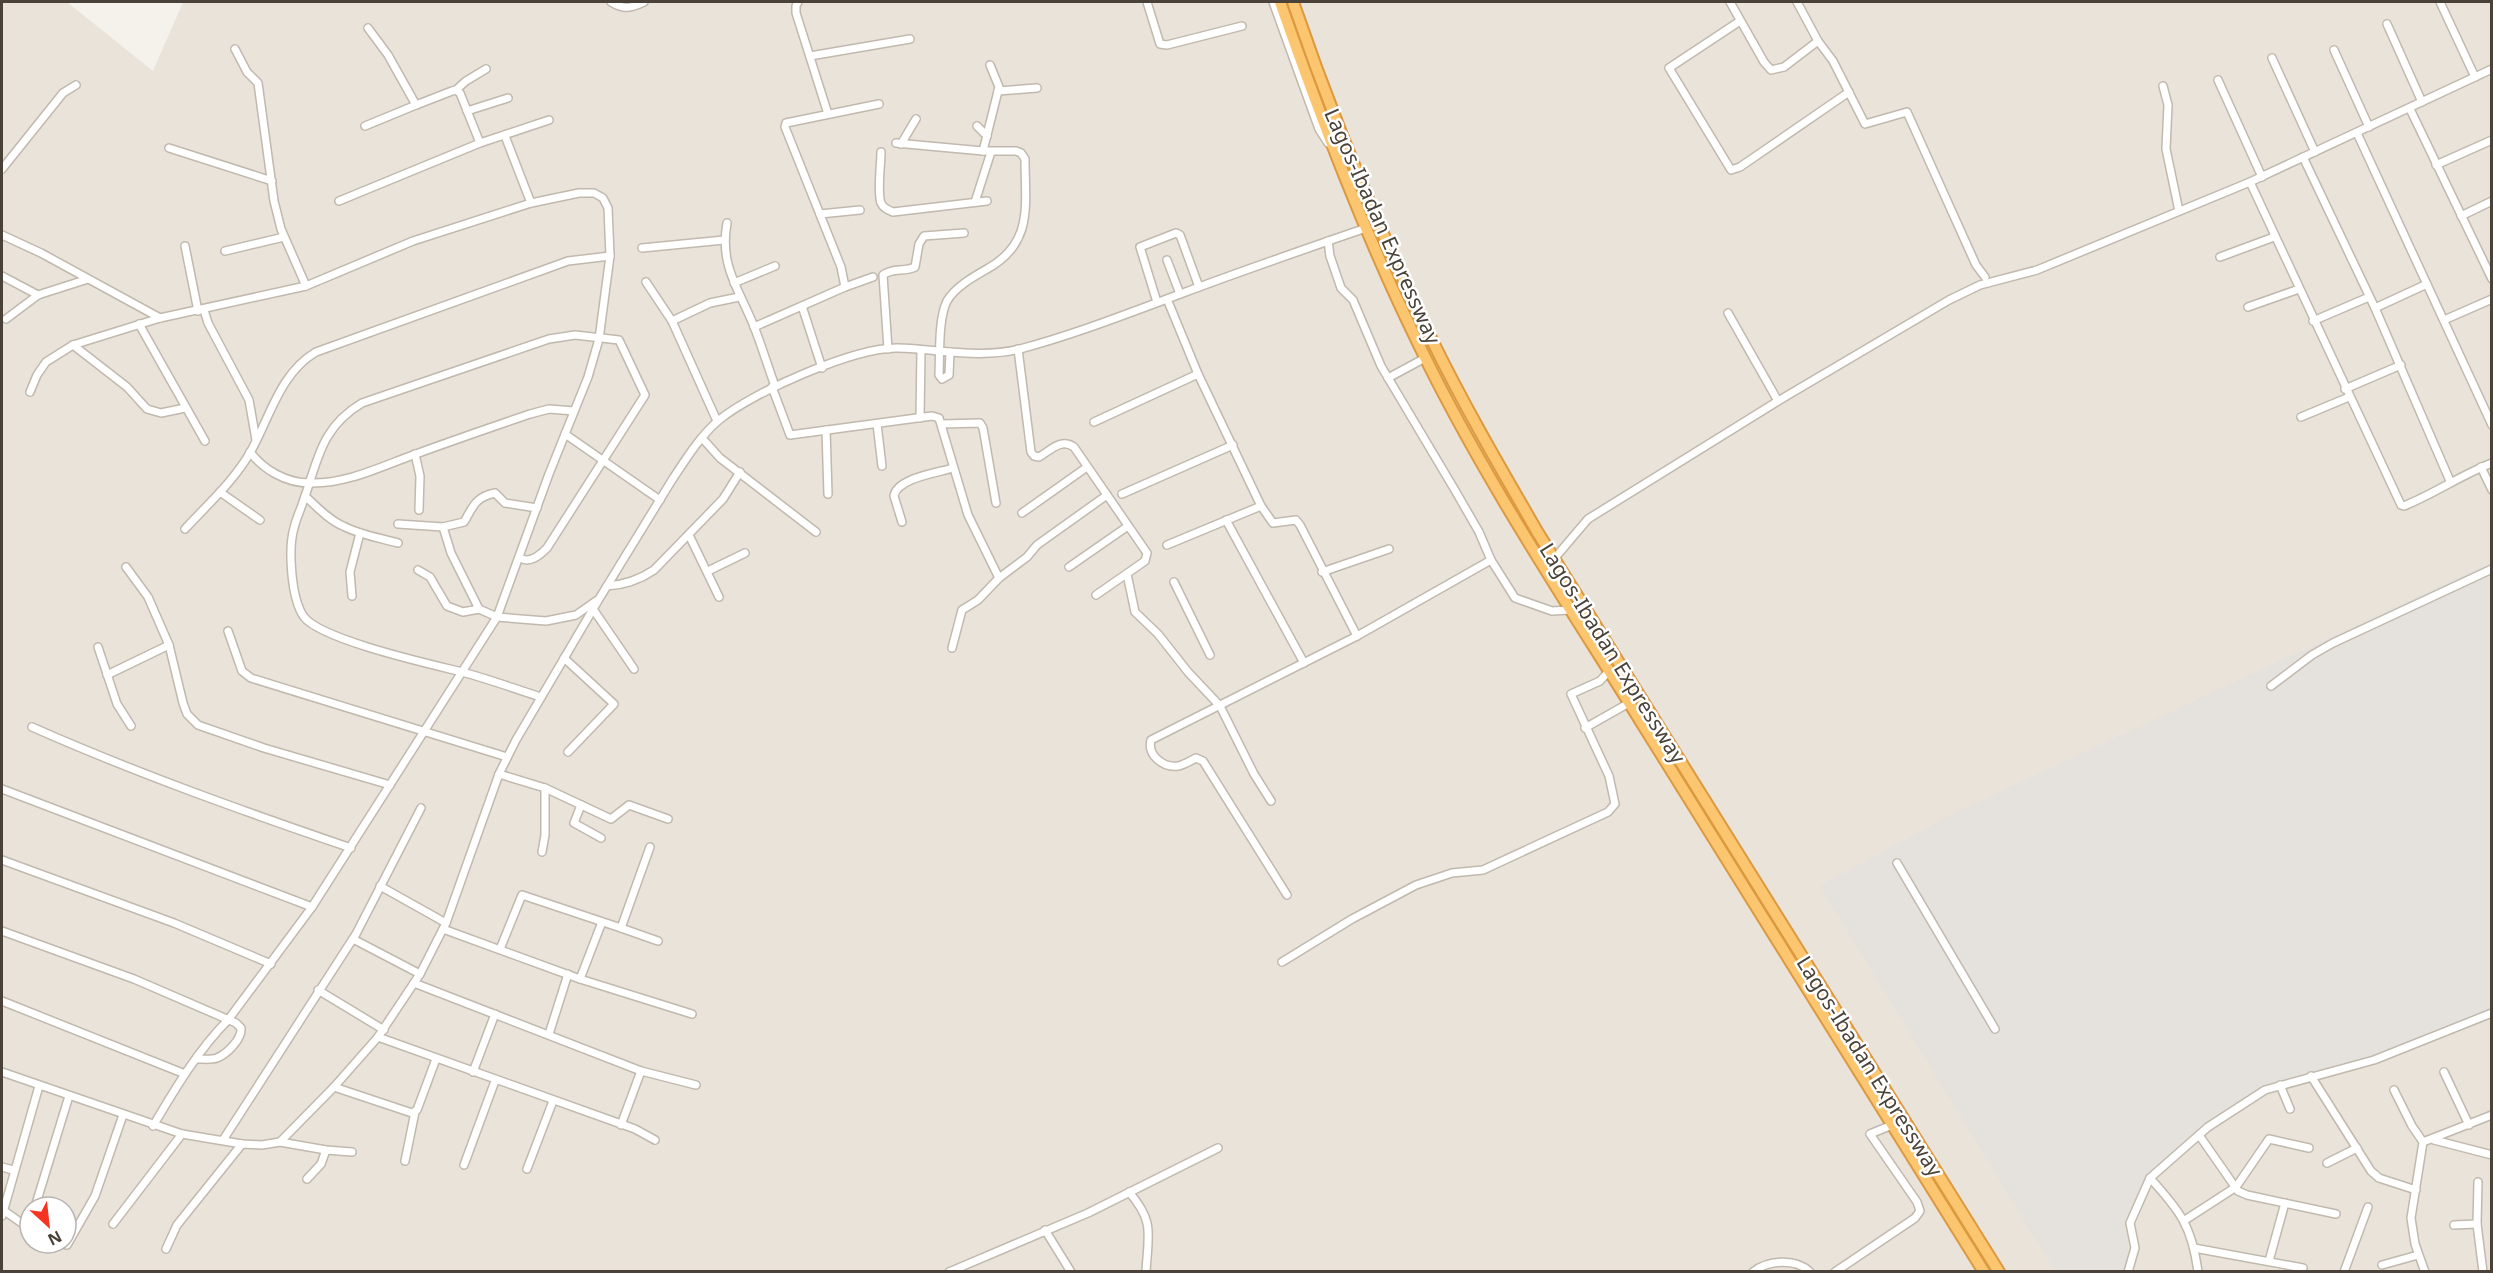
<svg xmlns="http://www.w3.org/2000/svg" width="2493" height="1273" viewBox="0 0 2493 1273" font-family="'Noto Sans',sans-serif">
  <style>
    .residential { fill: #e9e3da; fill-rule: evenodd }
    .industrial { fill: #e5e1dd }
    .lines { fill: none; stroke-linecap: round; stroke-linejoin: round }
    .minor-casing { stroke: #c1b9ae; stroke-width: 10 }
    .highway-casing { stroke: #dc993f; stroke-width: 14 }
    .minor { stroke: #fff; stroke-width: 7 }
    .highway { stroke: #fcc570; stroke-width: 10 }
    .labels { text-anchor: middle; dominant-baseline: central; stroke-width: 5; stroke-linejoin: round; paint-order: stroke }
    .street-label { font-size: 21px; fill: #4a4239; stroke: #fff }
  </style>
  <rect width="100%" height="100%" fill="#f5f2ec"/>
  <path class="residential" d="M2,2H67L153,71L183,2H2491V1271L2,1272ZM30,1207H66V1243H30Z"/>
  <path class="industrial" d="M2491,562V1012L2352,1066L2267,1084L2195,1134L2146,1177L2125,1219L2129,1257L2123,1271H2055L1820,886L1955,813Z"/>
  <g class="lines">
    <defs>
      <g id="minor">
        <path d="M611,2C624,10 631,8 644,2"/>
        <path d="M798,2L796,6V13L828,114"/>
        <path d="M1147,2L1160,44L1167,45L1242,26"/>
        <path d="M1273,2L1319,129L1328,143"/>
        <path d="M1730,2L1764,62L1771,70L1784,67L1818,41"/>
        <path d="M1797,2L1818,41L1833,61L1865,124L1907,112L1976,265L1985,277"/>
        <path d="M2440,2L2475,77"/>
        <path d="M1740,21L1669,68L1731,170L1740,167L1849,92"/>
        <path d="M2387,24L2422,102"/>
        <path d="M368,28L388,55L416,105L452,91L456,90L460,93L480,143"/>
        <path d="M235,49L247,72L258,83L274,201L281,229L306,286"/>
        <path d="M2334,50L2369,127"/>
        <path d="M810,56L910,39"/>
        <path d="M2272,58L2315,152"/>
        <path d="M2218,80L2262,177"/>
        <path d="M2163,86L2168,105L2166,149L2179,211"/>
        <path d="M456,90L466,81L486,69"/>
        <path d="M998,91L1037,88"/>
        <path d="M2410,109L2492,279"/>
        <path d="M467,111L508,98"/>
        <path d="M365,126L416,105"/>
        <path d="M977,126L987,136"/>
        <path d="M2357,133L2492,425"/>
        <path d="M505,136L531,203"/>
        <path d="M896,143L983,151H1016L1021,153L1025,159C1025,205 1034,243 987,269C973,277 955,287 947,301C938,319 940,355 939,375L942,379L949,375L950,352"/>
        <path d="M901,144L916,119"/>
        <path d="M169,148L272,181"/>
        <path d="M983,151L999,87L990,65"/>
        <path d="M881,152C881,165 877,191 881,203C883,208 888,210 893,212L987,201"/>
        <path d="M2303,157L2375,308L2450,481"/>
        <path d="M2436,165L2492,140"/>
        <path d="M2,169L63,93L76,85"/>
        <path d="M2250,182L2401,505L2404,506C2434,494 2461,475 2492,463"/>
        <path d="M339,201L480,143L549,120"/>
        <path d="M975,202L991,152"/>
        <path d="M820,214L860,210"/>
        <path d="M2461,216L2492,201"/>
        <path d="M727,223C719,267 740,290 755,329C762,347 768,367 775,386"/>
        <path d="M2,235L41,253L160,318"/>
        <path d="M1328,241L1330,256L1341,288L1353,300L1381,366L1456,492L1479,532L1491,560L1515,598L1552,611L1570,610"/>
        <path d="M185,246L198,311"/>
        <path d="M642,248L724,240"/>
        <path d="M225,251L284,237"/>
        <path d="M2220,257L2274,237"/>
        <path d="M1167,260L1180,294"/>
        <path d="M2,276L38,295"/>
        <path d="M646,282L672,321L717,421"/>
        <path d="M734,283L775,266"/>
        <path d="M845,287L873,277"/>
        <path d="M1167,299L1198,374L1261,506L1273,523L1296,520L1300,525L1357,636"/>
        <path d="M1157,302L1140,247L1176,233L1180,235L1199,287"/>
        <path d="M802,306L822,368"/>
        <path d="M2248,307L2299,289"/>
        <path d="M2375,308L2427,284"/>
        <path d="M204,310L208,323L249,400L256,440"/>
        <path d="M1728,313L1778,401"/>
        <path d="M6,319L38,295L88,279"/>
        <path d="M2444,320L2492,299"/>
        <path d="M672,321L710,303L739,297"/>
        <path d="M2313,321L2369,297"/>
        <path d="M139,324L205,441"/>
        <path d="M754,327L845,287L841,267L785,127L786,123L879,104"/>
        <path d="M73,345L127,387L147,409L161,413L185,408"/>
        <path d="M888,349L883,275C891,268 905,272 915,267L919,244L924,236L964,233"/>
        <path d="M1018,349L1031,452L1034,456L1039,457C1051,450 1061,438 1074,447L1147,553L1145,561L1096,595"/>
        <path d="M1388,378L1425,358"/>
        <path d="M772,387L790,435L932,416L939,418L968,515L999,578"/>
        <path d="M2345,389L2401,365"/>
        <path d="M30,392L37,375L46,362L73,345L160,318L306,286L413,241L531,203L579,193H594L603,198L608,208L610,256L599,339L588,377L549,474L497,617L312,907L228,1020C198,1050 175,1089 153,1126"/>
        <path d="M2301,417L2349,397"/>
        <path d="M920,418L921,350"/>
        <path d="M1094,422L1198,374"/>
        <path d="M877,424L882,466"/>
        <path d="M942,424L980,423L983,428L996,503"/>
        <path d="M826,430L828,494"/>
        <path d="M565,434L660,500"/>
        <path d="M702,438L720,458L816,532"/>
        <path d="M250,452C264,470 286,483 310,483C347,484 382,466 416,454C454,440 492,427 530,414L549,409L574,411"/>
        <path d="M415,454L420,476L419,510"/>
        <path d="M2481,467L2492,490"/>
        <path d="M220,492L260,520"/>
        <path d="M1122,494L1233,445"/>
        <path d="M305,496C317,507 329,520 343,526C360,535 380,538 398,543"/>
        <path d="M1022,513L1087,467"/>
        <path d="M1226,520L1304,663"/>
        <path d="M902,522L894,496C897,478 937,473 953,468"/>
        <path d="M398,524L443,527L451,553L479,609"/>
        <path d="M443,527L464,522C473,507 475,497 495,493L505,503L537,508"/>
        <path d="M185,529C207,505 235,480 251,451C270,417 280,373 316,352L568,261L610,256"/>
        <path d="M689,535L719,597"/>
        <path d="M1167,545L1261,506"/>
        <path d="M520,558C530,564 540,555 547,548L645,395L619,340L575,335L549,339L362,403C320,428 318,461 303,502C300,511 296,519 294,528C288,549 291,599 304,617C322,640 430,664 462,672C489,679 515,689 541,697"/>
        <path d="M1554,559L1588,519L1778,401L1949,300L1980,285L2037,270L2250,182L2492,69"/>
        <path d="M126,567L148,597L169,645L183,703L187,714L198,725L264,748L390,785"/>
        <path d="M1069,567L1128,526"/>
        <path d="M418,570L430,577L447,606L463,612L479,609L497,617L546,621L576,615L596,601"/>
        <path d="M708,571L745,553"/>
        <path d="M1322,572L1389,549"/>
        <path d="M1127,574L1135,612L1158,634L1188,672L1220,706L1254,774L1271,801"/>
        <path d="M1174,582L1210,655"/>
        <path d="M607,586C625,585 639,580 654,570L723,499L740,472"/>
        <path d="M352,596L350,572L360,533"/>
        <path d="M593,609L634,669"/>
        <path d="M228,631L242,671L251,678L507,757"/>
        <path d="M98,647L117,704L131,726"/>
        <path d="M952,648L962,610L978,600L999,578L1027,557L1037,545L1107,495"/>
        <path d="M564,658L614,704L568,752"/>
        <path d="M107,675L169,645"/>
        <path d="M2271,686L2312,655L2333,643L2492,569"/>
        <path d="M32,727C136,773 243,811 351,848"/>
        <path d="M1585,728L1629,703"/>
        <path d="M499,774L545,788V835L542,852"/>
        <path d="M545,788L611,819L629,805L668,819"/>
        <path d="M2,789L312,907"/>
        <path d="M581,805L574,823L601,838"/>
        <path d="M2,860L174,923L271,964"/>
        <path d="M1897,863L1995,1029"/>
        <path d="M380,886L446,923"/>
        <path d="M1287,895L1203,761L1196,758C1190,761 1184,765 1178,766C1163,768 1147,755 1151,740L1357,636L1491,560"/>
        <path d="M621,928L658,941"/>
        <path d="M443,929L580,979L692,1014"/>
        <path d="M2,931L134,979L236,1023L241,1028C242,1039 227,1054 217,1058C211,1060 204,1059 197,1059"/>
        <path d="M353,939L420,974"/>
        <path d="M500,949L522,895L621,928L650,847"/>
        <path d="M1282,962L1352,919L1416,885L1452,873L1483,870L1608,812L1615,804L1609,776L1571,694L1600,681L1609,671"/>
        <path d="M580,979L602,922"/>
        <path d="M414,983L641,1071L696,1085"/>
        <path d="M318,990L384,1030"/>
        <path d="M2,1001L185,1074"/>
        <path d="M549,1034L568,974"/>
        <path d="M378,1037L635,1129L655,1140"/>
        <path d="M2,1072L182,1134L242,1144L262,1145L280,1142L334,1087L378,1037L420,974L446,923L499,774L516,740L599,599L672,480C686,459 700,436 719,420C753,392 855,347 898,348C939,349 980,359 1020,349C1076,334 1129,313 1183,293C1244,270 1305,249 1366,228"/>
        <path d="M473,1072L495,1014"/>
        <path d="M2444,1072L2469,1125"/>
        <path d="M2311,1076L2371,1171L2379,1178L2416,1190"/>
        <path d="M2280,1085L2290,1109"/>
        <path d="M334,1087L412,1113L417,1110L436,1059"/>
        <path d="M2394,1090L2412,1126L2423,1142L2411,1218L2415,1244L2425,1272"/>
        <path d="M621,1125L641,1071"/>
        <path d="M2199,1135L2238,1191L2247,1195L2336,1214"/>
        <path d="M223,1140L356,934L421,808"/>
        <path d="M2434,1140L2492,1155"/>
        <path d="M280,1142L326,1150L352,1152"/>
        <path d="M2423,1142L2492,1115"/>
        <path d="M405,1161L415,1112"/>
        <path d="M2327,1163L2357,1148"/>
        <path d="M464,1165L495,1081"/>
        <path d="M2,1167L13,1170"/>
        <path d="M527,1169L553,1101"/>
        <path d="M2150,1178C2180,1211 2192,1226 2198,1272"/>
        <path d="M307,1179L321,1164L326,1150"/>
        <path d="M2478,1182L2477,1224L2483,1272"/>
        <path d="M1129,1192C1155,1222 1148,1234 1146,1272"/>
        <path d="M35,1207L69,1096"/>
        <path d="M3,1210L30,1229"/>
        <path d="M2,1216L39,1086"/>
        <path d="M2185,1220L2236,1187L2269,1139L2309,1148"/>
        <path d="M113,1224L182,1134"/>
        <path d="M2454,1225L2477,1224"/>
        <path d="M1045,1230L1071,1272"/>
        <path d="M58,1243L67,1245L95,1196L123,1115"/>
        <path d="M2194,1248L2303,1268"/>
        <path d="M166,1249L177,1225L242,1144"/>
        <path d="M2269,1261L2285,1203"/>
        <path d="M2382,1265L2418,1255"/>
        <path d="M949,1272L1088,1213L1218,1148"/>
        <path d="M1753,1272C1768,1260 1796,1258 1810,1272"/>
        <path d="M1835,1272L1915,1218L1920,1211L1917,1202L1870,1134L1892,1125"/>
        <path d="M2128,1272L2135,1248L2130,1223L2150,1178L2208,1127L2265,1090L2374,1060L2492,1013"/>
        <path d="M2344,1272L2368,1207"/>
      </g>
      <g id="highway">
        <path d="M1280,2C1321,119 1365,235 1420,347C1484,479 1566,601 1643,725C1757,907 1871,1089 1984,1272"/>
        <path d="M1293,2C1332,116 1378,229 1431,338C1463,404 1501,469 1538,533L1999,1272"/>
      </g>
    </defs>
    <use href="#minor" class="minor-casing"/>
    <use href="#highway" class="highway-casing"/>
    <use href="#minor" class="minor"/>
    <use href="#highway" class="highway"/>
  </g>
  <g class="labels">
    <g class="street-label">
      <text transform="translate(1383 226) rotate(66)">Lagos-Ibadan Expressway</text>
      <text transform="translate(1613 653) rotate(58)">Lagos-Ibadan Expressway</text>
      <text transform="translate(1870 1066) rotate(58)">Lagos-Ibadan Expressway</text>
    </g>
  </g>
  <rect width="2493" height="1273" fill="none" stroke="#4a4239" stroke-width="6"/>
  <g transform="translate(48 1225) rotate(153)"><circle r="28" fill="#ffffff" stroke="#b7b3b0" stroke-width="1.5"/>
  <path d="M0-4.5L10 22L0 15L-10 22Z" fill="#f73421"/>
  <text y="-9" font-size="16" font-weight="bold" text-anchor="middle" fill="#4a4239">N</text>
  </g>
</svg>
